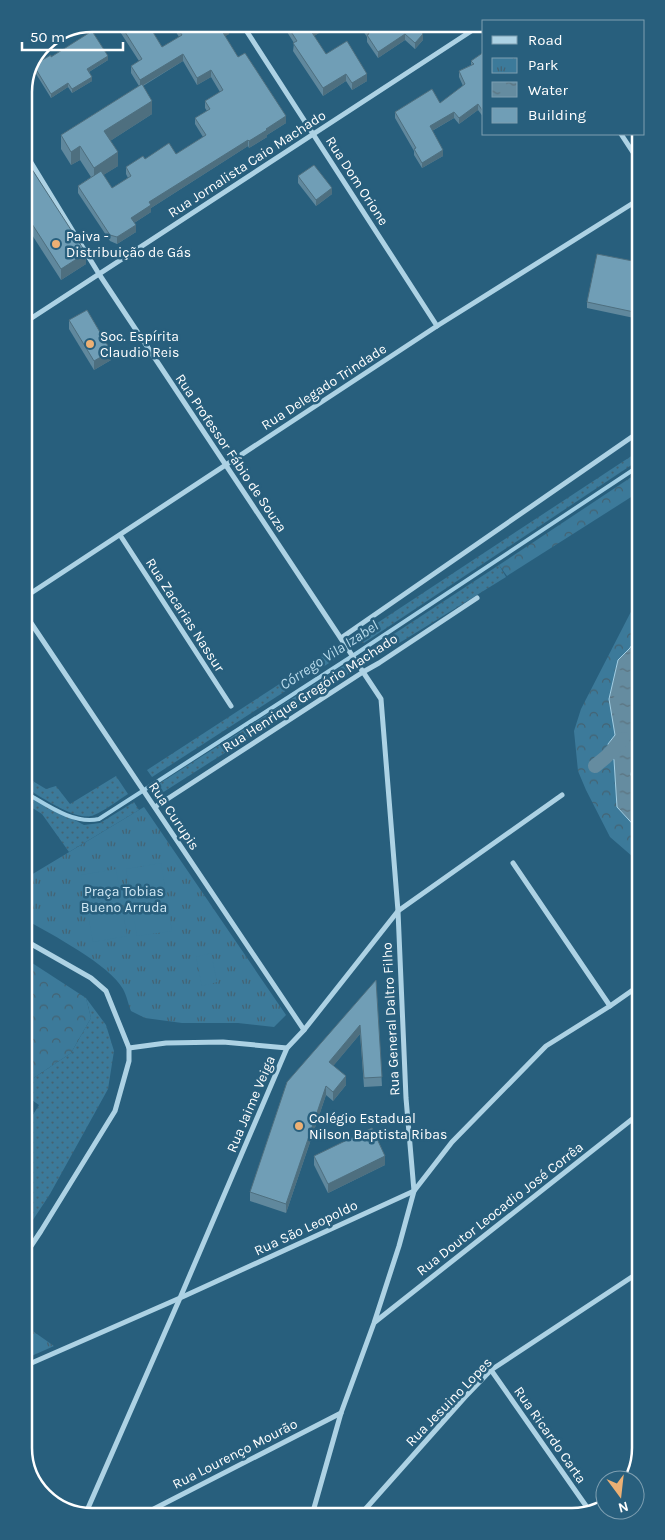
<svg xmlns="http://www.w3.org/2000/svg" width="665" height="1540" viewBox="0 0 665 1540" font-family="Karla,sans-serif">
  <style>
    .grass { fill: url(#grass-dots) }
    .forest { fill: url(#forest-crowns) }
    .park { fill: url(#park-tufts) }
    .pitch { fill: #3c7a9a }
    .water { fill: url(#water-ripples); stroke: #a2cfe5 }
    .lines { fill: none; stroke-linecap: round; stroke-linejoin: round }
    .stream { stroke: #a2cfe5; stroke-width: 4 }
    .canal { stroke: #658ca0; stroke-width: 14 }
    .minor { stroke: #add2e4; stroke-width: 5 }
    .wall { fill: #60889d; fill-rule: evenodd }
    .shaded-wall { fill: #4e6f7f }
    .building { fill: #709eb6; stroke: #4e6f7f }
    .poi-dot { fill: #ecb074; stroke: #285f7d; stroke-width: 2 }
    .labels { text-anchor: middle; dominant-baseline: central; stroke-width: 5; stroke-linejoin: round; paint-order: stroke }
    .street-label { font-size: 14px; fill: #fff; stroke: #285f7d }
    .poi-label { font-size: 14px; fill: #fff; stroke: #285f7d; text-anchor: start }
    .park-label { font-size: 14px; fill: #d0e8f4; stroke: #285f7d }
    .water-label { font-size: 15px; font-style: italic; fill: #b8dbec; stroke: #285f7d }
    .rim { fill: none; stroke: #fff; stroke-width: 2.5 }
  </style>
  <defs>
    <pattern id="grass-dots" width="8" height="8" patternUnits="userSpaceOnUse" patternTransform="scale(1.25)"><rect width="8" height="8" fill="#3c7a9a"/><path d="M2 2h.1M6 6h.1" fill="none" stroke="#446373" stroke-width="1.8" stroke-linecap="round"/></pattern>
    <pattern id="forest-crowns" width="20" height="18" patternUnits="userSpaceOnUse" patternTransform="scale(1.25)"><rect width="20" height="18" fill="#3c7a9a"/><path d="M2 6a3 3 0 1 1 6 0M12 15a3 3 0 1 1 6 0" fill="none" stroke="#446373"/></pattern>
    <pattern id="park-tufts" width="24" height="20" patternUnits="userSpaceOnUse" patternTransform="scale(1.25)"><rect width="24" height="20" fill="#3c7a9a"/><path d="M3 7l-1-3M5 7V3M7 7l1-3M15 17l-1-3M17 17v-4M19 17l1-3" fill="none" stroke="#446373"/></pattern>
    <pattern id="water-ripples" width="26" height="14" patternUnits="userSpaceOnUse" patternTransform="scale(1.25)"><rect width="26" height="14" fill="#658ca0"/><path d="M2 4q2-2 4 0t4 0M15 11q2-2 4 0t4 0" fill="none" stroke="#5b727e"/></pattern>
  </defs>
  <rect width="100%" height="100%" fill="#285f7d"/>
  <g class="grass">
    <path d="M639,451V460L364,643H360L357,639L359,635Z"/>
    <path d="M499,565L506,577L375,658L368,651Z"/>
    <path d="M335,648L340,656L152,777L147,770Z"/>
    <path d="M348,663L353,671L162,793L157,785Z"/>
    <path d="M116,776L128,794C117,801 106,810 94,815C78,823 40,796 26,788V777L46,789L56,786L70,804Z"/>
    <path d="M26,794L84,825L100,823L134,802L139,810L69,852L42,814L26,804Z"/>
    <path d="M86,998L106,1025L114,1051L108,1089L50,1194L27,1229L26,1126L39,1105L26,1096V1083L71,1053L91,1018Z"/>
  </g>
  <g class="forest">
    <path d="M639,472V492L507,576L499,565Z"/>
    <path d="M639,596V633L630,648L618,660L609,699L615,735L608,744L614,760L617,807L640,832V863L610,837L586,790L578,771L574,731L581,709Z"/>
    <path d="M639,716L640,793L631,775Z"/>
    <path d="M26,959L86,998L91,1018L71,1053L26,1083Z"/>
  </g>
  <g class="park">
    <path d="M144,807L286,1015L274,1027L238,1023H182L145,1018L131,1011C128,1004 127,996 123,989C110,965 51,934 26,920V878Z"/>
    <path d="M27,1327L54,1346L27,1358Z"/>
  </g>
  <g class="pitch">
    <path d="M161,863L172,931L137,936L126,869Z"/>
    <path d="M116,869L127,936L93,942L81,875Z"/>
    <path d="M211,953L217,982L202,986L196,957Z"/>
  </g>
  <path class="water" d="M639,633V716L631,775L640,793V832L617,807L614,760L608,744L615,735L609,699L618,660L630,648Z"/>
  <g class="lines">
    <path class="stream" d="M26,793C47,805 74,825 99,819L357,653L639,466"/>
    <path class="canal" d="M595,766L606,757L623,739"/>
    <g class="minor">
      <path d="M242,24L437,326"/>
      <path d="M621,134L638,160"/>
      <path d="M24,151L99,274L381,699L398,911L406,1098L414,1191L399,1246L374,1323L341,1413L312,1515"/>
      <path d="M24,323L482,24"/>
      <path d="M120,535L231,706"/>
      <path d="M25,597L437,326L638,200"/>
      <path d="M25,614L304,1030"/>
      <path d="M341,638L639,432"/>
      <path d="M155,807L363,672L379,663L477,598"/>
      <path d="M513,863L610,1006"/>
      <path d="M26,941L91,978L106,991L129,1048V1061L115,1111L41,1231L27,1252"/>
      <path d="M129,1048L166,1043L223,1042L287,1048"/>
      <path d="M375,1322L640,1113"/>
      <path d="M27,1365L180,1298L414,1191L452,1142L546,1046L610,1006L640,985"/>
      <path d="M491,1370L591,1513"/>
      <path d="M314,1509L322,1515"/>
      <path d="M361,1514L465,1397L491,1370L641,1271"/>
      <path d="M85,1515L180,1298L287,1048L304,1030L398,911L562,795"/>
      <path d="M140,1516L341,1413"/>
    </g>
  </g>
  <g class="wall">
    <path d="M115,24H148L162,47L179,37L171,24H227L229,34L225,36L238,57L286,123L267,135V137L249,148L248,146L151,208V212L134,223L136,232L117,244L110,241L78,193V186L91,177L80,160L71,165L61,149V135L139,86L131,73V66L139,61ZM183,61L197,85L211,77L220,92L205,101V108L207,111L195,118V124L203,137L176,154L145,159L126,167V174L128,178L112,188L103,175L118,166L110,141L152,114L143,86Z"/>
    <path d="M282,24H322V31L314,36L326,54L367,81L352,90L346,81L323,96L293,51L294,43Z"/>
    <path d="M388,24H436L422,33L423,40L415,49L405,40L378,58L367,42V37L363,31V25H386Z"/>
    <path d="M484,52V118L478,110L459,124L454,118L432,131L443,156L422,168L414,155V151L395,118V112L440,103L463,86L459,77V71L471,65V61Z"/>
    <path d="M51,57L108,60L89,72L92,81L72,93L68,87L51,98L33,69V68L35,64Z"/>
    <path d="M24,157L86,264L61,280L25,224Z"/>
    <path d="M298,176L332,194L316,206L298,183Z"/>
    <path d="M638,262L634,318L587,308V302Z"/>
    <path d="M69,320L111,360L94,370L69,329Z"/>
    <path d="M376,980L382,1086L364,1087L360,1034L333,1066L346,1085L333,1101L326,1095L286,1213L250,1201V1192Z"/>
    <path d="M314,1156L385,1165L328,1193L314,1165Z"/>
  </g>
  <g class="shaded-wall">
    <path d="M322,24V31L311,38V31Z"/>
    <path d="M426,24H436L418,35V29Z"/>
    <path d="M229,27V34L222,38V31Z"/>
    <path d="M405,34V40L378,58V52Z"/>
    <path d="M423,34V40L415,49V43Z"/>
    <path d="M183,54V61L140,87V80Z"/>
    <path d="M108,56V60L87,73V69Z"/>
    <path d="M211,70V77L197,85V78Z"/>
    <path d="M346,74V81L323,96V88Z"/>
    <path d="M367,74V81L352,90V83Z"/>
    <path d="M92,77V81L72,93V89Z"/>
    <path d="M68,83V87L51,98V94Z"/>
    <path d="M152,101V114L104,145V131Z"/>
    <path d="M478,104V110L459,124V118Z"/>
    <path d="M454,112V118L430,132V126Z"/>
    <path d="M286,116V123L267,135V137L249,148V141L266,129Z"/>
    <path d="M248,140V146L151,208V212L131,225V218L149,202Z"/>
    <path d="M80,146V160L71,165V152Z"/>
    <path d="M443,150V156L422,168V163Z"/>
    <path d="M118,152V166L94,181V168Z"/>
    <path d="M332,188V194L316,206V200Z"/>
    <path d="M25,213V224L24,225V214Z"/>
    <path d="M136,225V232L117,244V237Z"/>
    <path d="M86,253V264L61,280V269Z"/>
    <path d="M638,292V298L634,318V312Z"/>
    <path d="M111,351V360L94,370V361Z"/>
    <path d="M360,1025V1034L329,1071V1062Z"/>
    <path d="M346,1076V1085L333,1101V1092Z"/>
    <path d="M326,1086V1095L286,1213V1204Z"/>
    <path d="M385,1156V1165L328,1193V1184Z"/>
  </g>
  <g class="building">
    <path d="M120,24H148L162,47L182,35L175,24H227L229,27L222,31L238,57L245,53L286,116L266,129L267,130L249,141L248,140L149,202L151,205L131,218L136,225L117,237L110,235L78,186L101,171L112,188L131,176L126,167L143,156L145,159L169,143L176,154L206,135L195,118L210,109L205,101L223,90L211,70L197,78L183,54L140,80L131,66L142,59Z"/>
    <path d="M286,24H321L311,31L326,54L347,41L367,74L352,83L346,74L323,88L293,43L297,41Z"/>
    <path d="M365,24H385L386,25L388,24H426L418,29L423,34L415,43L405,34L378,52L367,35L369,34L363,25Z"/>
    <path d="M92,31L108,56L87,69L92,77L72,89L68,83L51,94L34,66L35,64L51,55V57Z"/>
    <path d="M484,52V84L482,85L484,87V113L478,104L459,118L454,112L430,126L443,150L422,163L414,149L416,148L395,112L432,89L440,103L465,84L459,71L474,64L471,61Z"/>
    <path d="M142,84L152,101L104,131L118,152L94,168L80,146L71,152L61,135Z"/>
    <path d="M24,157L86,253L61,269L25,213L24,214Z"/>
    <path d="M314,165L332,188L316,200L298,176Z"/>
    <path d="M597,254L638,262V292L634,312L587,302Z"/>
    <path d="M87,310L111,351L94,361L69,320Z"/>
    <path d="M376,980L382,1077L364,1078L360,1025L329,1062L346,1076L333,1092L326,1086L286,1204L250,1192L287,1082Z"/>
    <path d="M372,1128L385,1156L328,1184L314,1156Z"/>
  </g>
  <g class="poi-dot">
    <circle cx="56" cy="244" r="5"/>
    <circle cx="90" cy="344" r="5"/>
    <circle cx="299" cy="1126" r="5"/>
  </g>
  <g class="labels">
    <g class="street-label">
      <text transform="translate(247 164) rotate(-33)">Rua Jornalista Caio Machado</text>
      <text transform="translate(357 181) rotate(57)">Rua Dom Orione</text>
      <text transform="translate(324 387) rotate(-33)">Rua Delegado Trindade</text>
      <text transform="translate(231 453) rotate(56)">Rua Professor Fábio de Souza</text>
      <text transform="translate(185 615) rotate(57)">Rua Zacarias Nassur</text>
      <text transform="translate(310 693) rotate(-33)">Rua Henrique Gregório Machado</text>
      <text transform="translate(174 816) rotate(56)">Rua Curupis</text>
      <text transform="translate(391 1019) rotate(-93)">Rua General Daltro Filho</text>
      <text transform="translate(251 1104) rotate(-67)">Rua Jaime Veiga</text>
      <text transform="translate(500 1209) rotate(-38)">Rua Doutor Leocadio José Corrêa</text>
      <text transform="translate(306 1228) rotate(-25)">Rua São Leopoldo</text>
      <text transform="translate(449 1402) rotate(-46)">Rua Jesuino Lopes</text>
      <text transform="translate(550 1435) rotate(55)">Rua Ricardo Carta</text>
      <text transform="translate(235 1454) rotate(-27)">Rua Lourenço Mourão</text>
    </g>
    <g class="poi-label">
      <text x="66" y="236">Paiva -<tspan x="66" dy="16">Distribuição de Gás</tspan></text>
      <text x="100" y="336">Soc. Espírita<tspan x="100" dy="16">Claudio Reis</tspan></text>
      <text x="309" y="1118">Colégio Estadual<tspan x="309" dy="16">Nilson Baptista Ribas</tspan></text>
    </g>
    <g class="park-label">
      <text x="124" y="891">Praça Tobias<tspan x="124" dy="16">Bueno Arruda</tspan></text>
    </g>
    <g class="water-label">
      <text transform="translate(329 655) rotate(-33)">Córrego Vila Izabel</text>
    </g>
  </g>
  <path d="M0 0H665V1540H0ZM92 32H572A60 60 0 0 1 632 92V1448A60 60 0 0 1 572 1508H92A60 60 0 0 1 32 1448V92A60 60 0 0 1 92 32Z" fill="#285f7d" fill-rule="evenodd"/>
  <path class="rim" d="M92 32H572A60 60 0 0 1 632 92V1448A60 60 0 0 1 572 1508H92A60 60 0 0 1 32 1448V92A60 60 0 0 1 92 32Z"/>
  <rect x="482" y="20" width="162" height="115" fill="#285f7d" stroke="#7e9fb1"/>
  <rect x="492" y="36" width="25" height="8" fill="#add2e4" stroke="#7e9fb1"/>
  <text x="528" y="45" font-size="15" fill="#ffffff">Road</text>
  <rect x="492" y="58" width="25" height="15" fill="url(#park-tufts)" stroke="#7e9fb1"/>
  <text x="528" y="70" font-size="15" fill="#ffffff">Park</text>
  <rect x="492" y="82" width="25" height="15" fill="url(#water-ripples)" stroke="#7e9fb1"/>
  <text x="528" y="95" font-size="15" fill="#ffffff">Water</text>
  <rect x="492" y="108" width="25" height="15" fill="#709eb6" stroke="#7e9fb1"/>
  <text x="528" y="120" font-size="15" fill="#ffffff">Building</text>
  <g transform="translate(620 1495) rotate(165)"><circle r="24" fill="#285f7d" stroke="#7e9fb1"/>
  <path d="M0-4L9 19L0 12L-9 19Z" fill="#ecb074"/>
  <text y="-8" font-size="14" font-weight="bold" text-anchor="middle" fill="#ffffff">N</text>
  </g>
  <path d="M22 42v8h101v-8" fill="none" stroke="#ffffff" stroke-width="2.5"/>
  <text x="30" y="42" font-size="15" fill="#ffffff" stroke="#285f7d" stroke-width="4" paint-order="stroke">50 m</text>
</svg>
